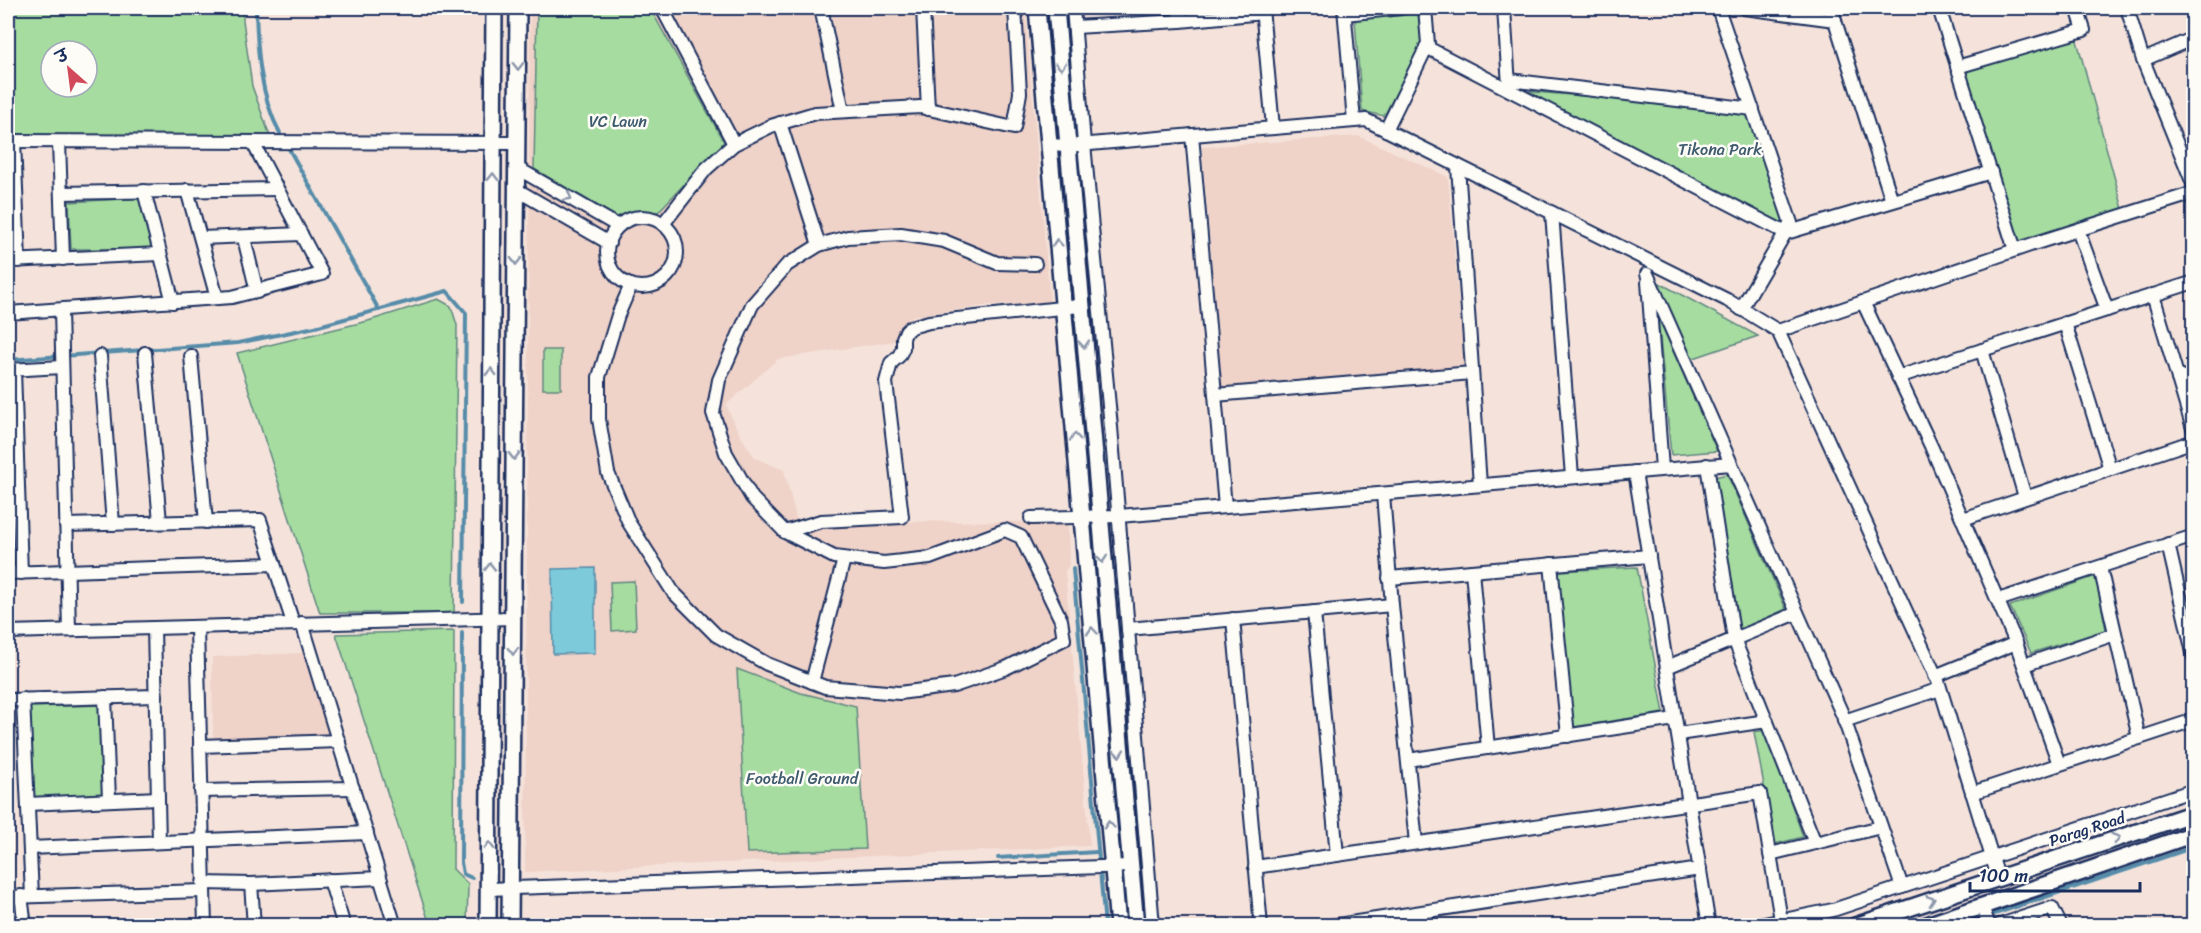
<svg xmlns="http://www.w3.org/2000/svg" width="2201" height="933" viewBox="0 0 2201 933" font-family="Sriracha,'Playpen Sans Deva',sans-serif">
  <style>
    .built { fill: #efd2c8 }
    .green { fill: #a6dca0; stroke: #60867f; stroke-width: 1.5; fill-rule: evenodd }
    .water { fill: #7dcadb; stroke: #568ca9; stroke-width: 1.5 }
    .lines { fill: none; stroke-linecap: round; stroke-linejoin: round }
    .stream { stroke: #568ca9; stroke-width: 4 }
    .minor-casing { stroke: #1b2f5e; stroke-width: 16 }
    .tertiary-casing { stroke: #1b2f5e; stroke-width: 20 }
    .minor { stroke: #fdfcf7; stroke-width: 12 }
    .tertiary { stroke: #fdfcf7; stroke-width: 15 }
    .oneway { stroke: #8c96aa }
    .labels { text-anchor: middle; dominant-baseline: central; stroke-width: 5; stroke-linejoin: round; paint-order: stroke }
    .park-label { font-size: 16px; fill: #3e5a6e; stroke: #fdfcf7 }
    .street-label { font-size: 16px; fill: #1b2f5e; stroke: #fdfcf7 }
  </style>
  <rect width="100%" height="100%" fill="#f5e3db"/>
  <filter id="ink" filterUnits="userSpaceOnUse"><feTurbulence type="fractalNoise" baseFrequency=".0167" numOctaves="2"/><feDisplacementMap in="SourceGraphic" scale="12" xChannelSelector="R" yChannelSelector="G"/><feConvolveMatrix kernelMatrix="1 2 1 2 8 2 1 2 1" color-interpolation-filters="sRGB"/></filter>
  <g filter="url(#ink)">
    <g class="built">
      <path d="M530,8H1025L1050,303L992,305L912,316L901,340L778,359L726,405L740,435L755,458L784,470L797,521L1068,522L1069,565L1065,571L1090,846L525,872Z"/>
      <path d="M1358,136L1448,177L1464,366L1222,388L1202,147Z"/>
      <path d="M303,653L331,737L213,739L212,657Z"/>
    </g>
    <g class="green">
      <path d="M8,8H243V20L252,86L270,136L8,135ZM51,51H87V87H51Z"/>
      <path d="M537,8H650L724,142L658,212L634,211L617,217L534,169Z"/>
      <path d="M1418,12L1423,41L1384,116L1362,111L1355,20Z"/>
      <path d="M2076,37L2123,209L2017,244L1960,70Z"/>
      <path d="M1509,90L1753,109L1789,228Z"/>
      <path d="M140,198L153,249H71L69,202Z"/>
      <path d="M1654,280L1758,336L1691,359Z"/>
      <path d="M438,299L451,306L457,325L454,613H320L237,353L368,321Z"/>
      <path d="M1658,317L1717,451L1671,455Z"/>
      <rect x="543" y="350" width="18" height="39"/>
      <path d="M1727,474L1786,609L1740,631L1715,477Z"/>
      <path d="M1637,567L1664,713L1573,727L1558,571Z"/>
      <path d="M2096,576L2106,630L2031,653L2010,606Z"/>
      <path d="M634,581L636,629L612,631L610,582Z"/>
      <path d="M454,631L453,869L468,884L467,925H430L336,634Z"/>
      <path d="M737,669L801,693L856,706L865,849L747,853Z"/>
      <path d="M105,705L107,796L32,798L30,707Z"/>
      <path d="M1766,730L1803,837L1775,844L1754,732Z"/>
    </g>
    <path class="water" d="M595,568V653L553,654L552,569Z"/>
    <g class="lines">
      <g class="stream">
        <path d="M256,8C257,50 260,96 280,133"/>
        <path d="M289,149L379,310"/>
        <path d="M8,360L238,343L315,327L447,291L466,313L463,602"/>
        <path d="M1073,569L1105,926"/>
        <path d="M462,633L461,862L463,874L472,878"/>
        <path d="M998,858L1097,852"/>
        <path d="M1959,926L2194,847"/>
      </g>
      <defs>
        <g id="minor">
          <path d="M662,8L734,144"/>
          <path d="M821,8L843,111"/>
          <path d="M923,8L928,109"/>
          <path d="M1073,8L1084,144L1111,427L1153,926"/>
          <path d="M1179,8L1180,21"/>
          <path d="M1262,8L1273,128"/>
          <path d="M1344,8L1354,121"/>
          <path d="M1504,8L1509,86"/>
          <path d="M1718,8L1791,223L1741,309"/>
          <path d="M1744,8L1835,20"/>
          <path d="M1831,8L1892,201"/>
          <path d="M1939,8L2015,250"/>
          <path d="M2127,8L2143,60L2194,186"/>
          <path d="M2191,8L2194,12"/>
          <path d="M1345,14L1401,8"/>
          <path d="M1075,27L1180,21L1263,13"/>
          <path d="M1426,47L1786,233L1991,172"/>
          <path d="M2143,60L2194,38"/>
          <path d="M1957,67L2084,30L2077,8"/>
          <path d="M1509,80L1753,109"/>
          <path d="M780,123L819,245"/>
          <path d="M1386,130L1428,44L1425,8"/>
          <path d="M1192,135L1225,507"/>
          <path d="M8,141L517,143"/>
          <path d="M14,141L19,261"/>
          <path d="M59,142L63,259"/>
          <path d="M1049,145L1067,146L1366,120L1727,300L1778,331L1938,681L1998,877"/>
          <path d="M1458,166L1480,485"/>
          <path d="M517,168L618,226"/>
          <path d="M187,190L217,298"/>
          <path d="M517,190L609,243"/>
          <path d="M144,191L173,302"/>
          <path d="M61,193L277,189"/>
          <path d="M1552,213L1572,477"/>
          <circle cx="642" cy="252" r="35"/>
          <path d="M663,224L706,169L734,144L771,126L815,113L920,107L1014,128L1020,93L1015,8"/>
          <path d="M2078,230L2107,310"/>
          <path d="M201,238L301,234"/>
          <path d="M244,238L257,292"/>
          <path d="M8,261L160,254"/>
          <path d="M1647,274L1843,716L1902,887"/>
          <path d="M1648,282L1662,469"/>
          <path d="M631,285L618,315L599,377V419L608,473L629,523L673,592L716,635L767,664L825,687L899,693L954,686L1006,668L1064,639L1061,620L1021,537L1005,530L930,558L884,563L834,557L785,532L752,498L726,453L713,413L719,380L752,305L787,265L819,245L848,237L901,234L944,241L997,263L1035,264"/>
          <path d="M2153,295L2194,432"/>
          <path d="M1863,302L1931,446L2016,643L2059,764"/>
          <path d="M61,310L69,630"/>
          <path d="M8,313L232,297L322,274L253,143"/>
          <path d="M2065,323L2110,469"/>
          <path d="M1778,331L2036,243L2194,193"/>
          <path d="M1982,350L2025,497"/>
          <path d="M145,353L160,522"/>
          <path d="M100,356L113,524"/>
          <path d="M191,356L206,522"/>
          <path d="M8,370L62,367"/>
          <path d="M14,370L21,573"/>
          <path d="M1898,377L2194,282"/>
          <path d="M2178,379L2194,374"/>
          <path d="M1215,395L1472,373"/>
          <path d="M1707,465L1734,639L1815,843"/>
          <path d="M1635,472L1709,926"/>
          <path d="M1383,494L1392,605L1416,843"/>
          <path d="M1031,518L1119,516L1731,464"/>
          <path d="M1963,519L2194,441"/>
          <path d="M66,525L260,520L293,623"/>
          <path d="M785,532L821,521L902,517L886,382L891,363L899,356L903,348V338L906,331L911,327L929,322L1080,306"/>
          <path d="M2168,544L2194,657"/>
          <path d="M1551,564L1568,736"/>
          <path d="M2100,567L2139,738"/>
          <path d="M1472,571L1488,748"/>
          <path d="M8,573L274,564"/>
          <path d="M1389,578L1649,556"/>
          <path d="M1998,600L2194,536"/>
          <path d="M1314,612L1337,855"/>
          <path d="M1233,619L1261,926"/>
          <path d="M302,623L395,926"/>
          <path d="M154,628L159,842"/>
          <path d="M197,628L205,926"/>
          <path d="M1128,629L1392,605"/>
          <path d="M8,632L513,618"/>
          <path d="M2024,665L2115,634"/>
          <path d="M1667,667L1797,613"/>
          <path d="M1935,676L2016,643"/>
          <path d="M812,682L844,559"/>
          <path d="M105,697L109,799"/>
          <path d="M23,699L32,896"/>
          <path d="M8,700L156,696"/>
          <path d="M1844,721L1940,689"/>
          <path d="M1678,734L1767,721"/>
          <path d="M200,746L339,741"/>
          <path d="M1408,760L1675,719"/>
          <path d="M201,791L353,788"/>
          <path d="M1972,793L2194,720"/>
          <path d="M28,804L158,798"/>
          <path d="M30,848L367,833"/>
          <path d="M1770,854L1881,827"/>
          <path d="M1255,867L1760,793L1781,920"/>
          <path d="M330,880L344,926"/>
          <path d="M203,883L251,884L380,878"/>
          <path d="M251,884L254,926"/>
          <path d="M488,889L1130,866"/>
          <path d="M21,896L25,926"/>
          <path d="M8,897L203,891"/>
          <path d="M1982,906L1989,926"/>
          <path d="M1331,926L1700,869"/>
          <path d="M1754,926L1833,910L2194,790"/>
          <path d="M1997,926L2052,908L2061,926"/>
        </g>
        <g id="tertiary">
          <path d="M1037,8L1118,926"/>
          <path d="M1056,8L1136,926"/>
          <path d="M488,926L494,8"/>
          <path d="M510,926L518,8"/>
          <path d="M1855,926L2194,813"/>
          <path d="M1924,926L2194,834"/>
        </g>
      </defs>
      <use href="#minor" class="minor-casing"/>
      <use href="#tertiary" class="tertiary-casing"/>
      <use href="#minor" class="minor"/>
      <use href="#tertiary" class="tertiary"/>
    </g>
    <defs><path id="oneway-chevron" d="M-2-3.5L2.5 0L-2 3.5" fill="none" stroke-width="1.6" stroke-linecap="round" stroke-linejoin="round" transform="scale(1.5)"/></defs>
    <g class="oneway">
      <use href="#oneway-chevron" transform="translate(518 66) rotate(90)"/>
      <use href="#oneway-chevron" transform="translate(1061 66) rotate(85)"/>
      <use href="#oneway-chevron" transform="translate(493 177) rotate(-89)"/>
      <use href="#oneway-chevron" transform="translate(568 197) rotate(30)"/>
      <use href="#oneway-chevron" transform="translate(1057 243) rotate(-95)"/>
      <use href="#oneway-chevron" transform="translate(516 261) rotate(91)"/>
      <use href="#oneway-chevron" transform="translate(1084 344) rotate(85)"/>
      <use href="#oneway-chevron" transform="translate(491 372) rotate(-90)"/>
      <use href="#oneway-chevron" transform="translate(1075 437) rotate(-95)"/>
      <use href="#oneway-chevron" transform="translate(514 456) rotate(91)"/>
      <use href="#oneway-chevron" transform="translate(1102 559) rotate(85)"/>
      <use href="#oneway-chevron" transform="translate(490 567) rotate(-90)"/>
      <use href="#oneway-chevron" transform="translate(1092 631) rotate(-95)"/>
      <use href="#oneway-chevron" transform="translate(513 651) rotate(90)"/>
      <use href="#oneway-chevron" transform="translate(1119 753) rotate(85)"/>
      <use href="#oneway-chevron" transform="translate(1109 825) rotate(-95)"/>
      <use href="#oneway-chevron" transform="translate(2116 838) rotate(-18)"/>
      <use href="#oneway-chevron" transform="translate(489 846) rotate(-90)"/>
      <use href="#oneway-chevron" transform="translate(1931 900) rotate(-19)"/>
    </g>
  </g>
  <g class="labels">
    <g class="park-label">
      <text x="618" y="121">VC Lawn</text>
      <text x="1720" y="149">Tikona Park</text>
      <text x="802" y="778">Football Ground</text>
    </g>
    <g class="street-label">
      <text transform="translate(2087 829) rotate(-18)">Parag Road</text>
    </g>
  </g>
  <rect width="2201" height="933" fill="none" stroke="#fdfcf7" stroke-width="30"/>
  <rect x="15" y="15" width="2171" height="903" fill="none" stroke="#1b2f5e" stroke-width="2" filter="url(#ink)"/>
  <g transform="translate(69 69) rotate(332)"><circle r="28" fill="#fdfcf7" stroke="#a3aaba" stroke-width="1.5"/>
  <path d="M0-4.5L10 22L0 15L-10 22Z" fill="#d1495b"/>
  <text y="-9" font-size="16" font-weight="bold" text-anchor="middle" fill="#1b2f5e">उ</text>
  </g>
  <path d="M1970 882v9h170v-9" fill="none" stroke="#1b2f5e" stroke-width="3"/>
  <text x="1979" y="882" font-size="18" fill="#1b2f5e" stroke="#fdfcf7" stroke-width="4.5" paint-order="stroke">100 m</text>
</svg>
